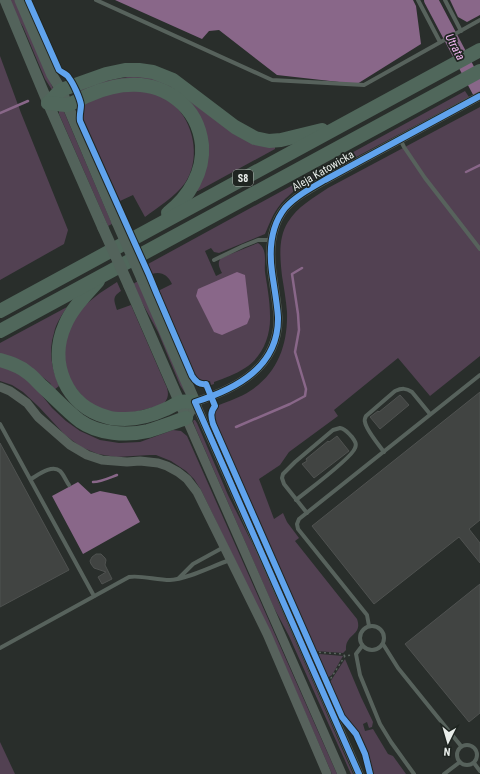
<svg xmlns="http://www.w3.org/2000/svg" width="480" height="774" viewBox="0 0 480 774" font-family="'Roboto Condensed',sans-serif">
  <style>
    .green { fill: #524152 }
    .water { fill: #896789 }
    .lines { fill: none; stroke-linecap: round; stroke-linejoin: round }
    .stream { stroke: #896789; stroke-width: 2.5 }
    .river { stroke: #896789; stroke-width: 14 }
    .building { fill: #414442; stroke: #4f5250 }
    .path { stroke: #5a645f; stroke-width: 1.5; stroke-dasharray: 2 3; stroke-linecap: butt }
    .service { stroke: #57625c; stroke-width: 4 }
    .tertiary { stroke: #57625c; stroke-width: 9 }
    .secondary { stroke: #53635b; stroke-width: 11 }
    .motorway { stroke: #50675b; stroke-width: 14 }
    .secondary-bridge { stroke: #53635b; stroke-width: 11 }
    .cycleway-casing { stroke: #1f2521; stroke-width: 8 }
    .cycleway { stroke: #60a3ed; stroke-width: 6 }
    .labels { text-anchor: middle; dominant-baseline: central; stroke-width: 3.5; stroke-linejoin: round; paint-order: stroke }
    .shield { fill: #1f2521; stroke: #acb2ae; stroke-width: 1 }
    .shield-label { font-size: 10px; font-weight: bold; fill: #e9eeeb }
    .street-label { font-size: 11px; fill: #e9eeeb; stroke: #1f2521 }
    .water-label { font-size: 12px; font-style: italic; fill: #f1b6f1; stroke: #1f2521 }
  </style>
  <rect width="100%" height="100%" fill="#292e2b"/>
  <g class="green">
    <path d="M9,0H15L55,93H54L45,79L23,27L14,12Z"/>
    <path d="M0,56L21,113L68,230L64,244L0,280Z"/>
    <path d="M139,75L169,83L275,145V149L198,191H196L205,139L165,87L82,94L79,90L99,82Z"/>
    <path d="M123,89C128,89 133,88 138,89C143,89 165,98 170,100C173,102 176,106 178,109C195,128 200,161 185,183C175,197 158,207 145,217L133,195L120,201L83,119V110L86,101Z"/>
    <path d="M465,91L469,97L296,189C291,194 284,199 280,205C273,213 269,225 265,234L219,253L214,252L211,248L205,251L216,276L222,273C219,267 217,263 221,258L253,245L258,243C268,249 264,262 265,272C267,286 270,300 270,315C271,335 263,357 245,368C236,374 225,378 214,382V384L211,385L210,381C204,381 201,381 196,378L158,291L172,284C168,275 161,271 152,274L148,264Z"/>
    <path d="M59,106L62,107L112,224L108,226L59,114Z"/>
    <path d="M480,107V356L430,396L398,358L334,410L338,416L289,452L280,465L259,479L274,519L283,513L287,522L299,538L295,541L357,619C363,636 345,633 346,650L343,653L316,651L215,422C213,415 213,410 219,405C229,401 241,397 250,391C278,373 288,344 287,312C286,300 284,288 282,276C280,257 278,238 288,222C297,207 313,198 328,188Z"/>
    <path d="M138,281L186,394L185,393L180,385L158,332L140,299L133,284Z"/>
    <path d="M117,282L121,291C112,297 114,300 117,310L131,305L167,388C169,395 168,400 162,405L119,416L91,407L63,372V345L75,313L100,293Z"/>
    <path d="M67,307C62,315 56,323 54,333C48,351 52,369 59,386L54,390L50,383L31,368L0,354V343Z"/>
    <path d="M0,366L19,373L31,382L52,408L66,421L80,431L100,440L119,443L140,442L173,430L181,431L187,436L337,774H332L273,639L201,490L194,479L186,471L171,461L156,455H150L116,457L98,454L81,447L65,435L39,407L23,392L12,385L0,381Z"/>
    <path d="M194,420H195L197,423L228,495L256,551L353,774H351L289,636L273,606L195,427L193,421Z"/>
    <path d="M320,654L343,656L332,675L327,678L318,655Z"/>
    <path d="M345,659L361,697L373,722L372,727L369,728L367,722L363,724L365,731L373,729L388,754L393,756L406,774H372L368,755L360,737L358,731L344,715L330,682Z"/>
    <path d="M0,742L15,774H0Z"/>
  </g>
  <g class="water">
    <path d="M115,0H413L416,6L421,44L357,84L277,75L219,30L209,31L202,39Z"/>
    <path d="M426,0H437L452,32L447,35Z"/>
    <path d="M450,0H480V15L467,22L458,17Z"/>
    <path d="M237,272L245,275L250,317L247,324L222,335L214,332L196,296L198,289Z"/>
    <path d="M78,482L91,494L100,491L126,496L140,522L83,554L52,496Z"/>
  </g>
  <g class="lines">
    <g class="stream">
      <path d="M0,113L28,101"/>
      <path d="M466,172L480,165"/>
      <path d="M236,427L290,404L305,396L306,389L295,352L299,330L298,314L292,274L302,268"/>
      <path d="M93,482C101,482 109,478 117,475"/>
    </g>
    <path class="river" d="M431,0L480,93"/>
  </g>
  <g class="building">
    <path d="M480,392V520L469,529L480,543V563L459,537L374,604L312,526Z"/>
    <path d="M400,395L409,405L380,429L370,417L378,411L379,412Z"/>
    <path d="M337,436L349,451L314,478L302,464L307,461L306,459L328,441L329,442Z"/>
    <path d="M0,443L69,570L0,607Z"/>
    <path d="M96,554H101L105,558L106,560L105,565L112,579L102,584L98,577L106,572L94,568L91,564L90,561L92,557Z"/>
    <path d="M480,584V713L469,722L405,644Z"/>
  </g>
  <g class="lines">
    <g class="path">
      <path d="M314,652L343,654L345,656L351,655"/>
      <path d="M327,682L331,678L345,656"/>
    </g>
    <g class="service">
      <path d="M96,0L272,80L364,85L480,20"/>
      <path d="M418,0L440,42"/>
      <path d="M445,0L461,31"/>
      <path d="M400,139L404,147L425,178L480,249"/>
      <path d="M214,260L243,246L258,240H271"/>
      <path d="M0,424L94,596"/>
      <path d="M384,452C379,445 366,430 365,422C364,420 365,418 366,416L395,391C402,388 406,388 412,392L430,414"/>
      <path d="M31,479C38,475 52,464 60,471C64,475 66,481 69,485"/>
      <path d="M296,500C307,491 352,458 355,448C357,444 355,441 352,437C348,433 346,429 340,428L333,430L295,462L283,474L282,478L284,484L307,513"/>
      <path d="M179,578L193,564L224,547"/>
      <circle cx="372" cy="638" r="12"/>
      <path d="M369,626L367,615L298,529L297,524L299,519L480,375"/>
      <path d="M383,644L398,668L461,746"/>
      <path d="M362,646L356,654L360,675L380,724L391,742L414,774"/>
      <path d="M0,648L129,577C141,575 156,580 170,580C188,579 212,566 230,560"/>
      <circle cx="467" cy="755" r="10"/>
      <path d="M474,763L480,771"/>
      <path d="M444,774L460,762"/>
    </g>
    <g class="tertiary">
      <path d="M0,387L10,391L27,403L38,417L70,445L87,455L102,460L127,462L140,461L158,463L167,466L178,472L187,479L197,492L267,634L327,774"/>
      <path d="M186,418L342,774"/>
      <path d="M359,774L195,402C236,389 279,367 278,317C277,302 274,287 272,272C269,250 270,227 285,208C296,196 311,188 325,180L480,96"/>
    </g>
    <g class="secondary">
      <path d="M5,0L48,103L103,228"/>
      <path d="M20,0L52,75L61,90L117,222"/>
      <path d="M142,279L195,402L186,418"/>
      <path d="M129,286L183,410"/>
    </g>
    <g class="motorway">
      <path d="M48,103L61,90L106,74L125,70H139L153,72L173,80L235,127L255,138L269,141L281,140L322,130"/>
      <path d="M48,103C54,103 61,105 67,105C73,104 83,97 89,95C118,82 152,79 178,100C192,111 200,127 202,145C204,172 189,197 168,213"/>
      <path d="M98,281C86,295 72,308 65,325C48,363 66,406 107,417C112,419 119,419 125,419C140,419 153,415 166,409C171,407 175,404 180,402C185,401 191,402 195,402"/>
      <path d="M0,311L480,50"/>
      <path d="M0,331L480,71"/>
      <path d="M0,360C10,363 20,366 28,373C34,377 38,383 44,388C56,399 67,411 80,421C98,434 127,436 148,431C161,427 174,422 186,418"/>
    </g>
    <g class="secondary-bridge">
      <path d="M117,222L142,279"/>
      <path d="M103,228L129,286"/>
    </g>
    <defs>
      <g id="cycleway">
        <path d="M28,0L59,70C62,73 67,74 69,78C73,83 80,98 81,105C81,110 79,115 80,121L149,275L156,292L192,376C195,381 200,385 206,384L215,406C210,412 211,417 213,424L342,717L356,734L365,754L370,774"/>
        <path d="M359,774L195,402C236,389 279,367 278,317C277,302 274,287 272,272C269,250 270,227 285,208C296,196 311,188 325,180L480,96"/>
      </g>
    </defs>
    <use href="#cycleway" class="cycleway-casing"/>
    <use href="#cycleway" class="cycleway"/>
  </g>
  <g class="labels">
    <rect class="shield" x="233" y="170" width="20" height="16" rx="3"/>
    <g class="shield-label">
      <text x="243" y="178">S8</text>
    </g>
    <g class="street-label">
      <text transform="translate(323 171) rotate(-30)">Aleja Katowicka</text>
    </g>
    <g class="water-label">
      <text transform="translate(455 47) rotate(62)">Utrata</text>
    </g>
  </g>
  <g transform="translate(448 742) rotate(185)" stroke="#1f2521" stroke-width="3" paint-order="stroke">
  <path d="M0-3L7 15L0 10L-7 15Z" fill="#e9eeeb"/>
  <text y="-6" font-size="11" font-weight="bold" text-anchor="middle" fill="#e9eeeb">N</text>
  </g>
</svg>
